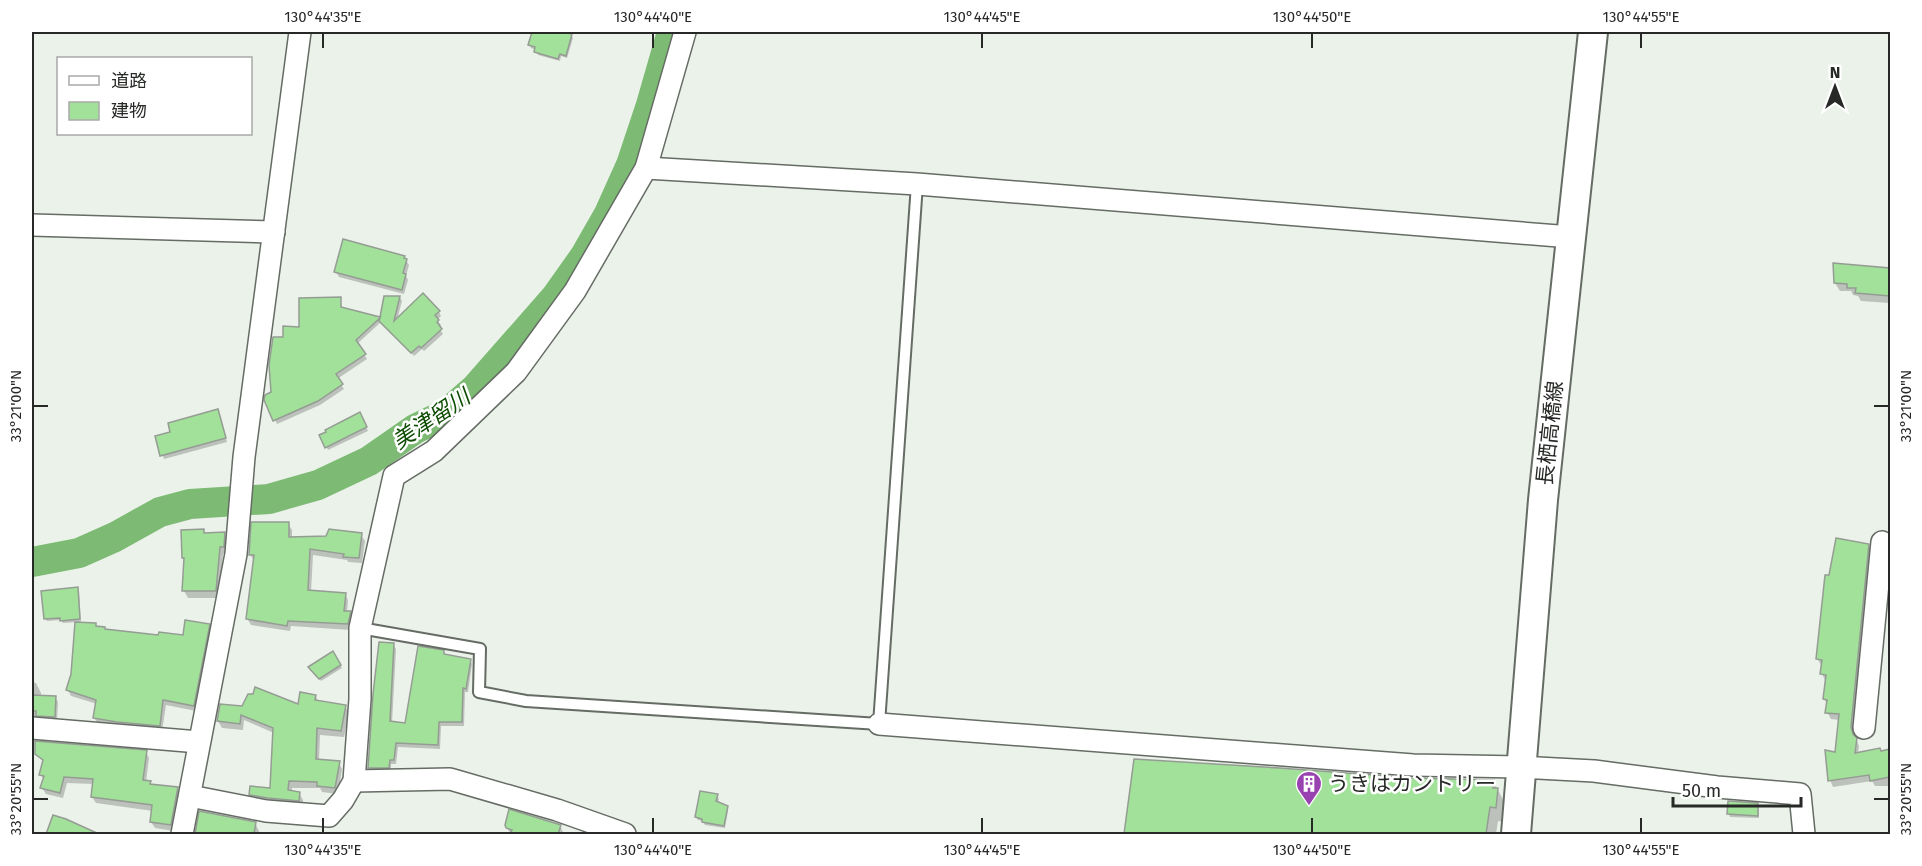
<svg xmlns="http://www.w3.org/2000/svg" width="1922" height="866" viewBox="0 0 1922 866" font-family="'Fira Sans','Noto Sans JP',sans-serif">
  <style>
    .shadow { fill: #0003 }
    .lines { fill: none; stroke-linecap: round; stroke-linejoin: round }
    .river { stroke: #7dba74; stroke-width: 30 }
    .building { fill: #a2e199; stroke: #959c94; stroke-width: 1.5 }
    .lane-casing { stroke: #656c64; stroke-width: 14 }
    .street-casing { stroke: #656c64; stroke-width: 24 }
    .secondary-casing { stroke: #656c64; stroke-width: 32 }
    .lane { stroke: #fff; stroke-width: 10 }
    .street { stroke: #fff; stroke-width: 21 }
    .secondary { stroke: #fff; stroke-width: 28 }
    .ticks { fill: none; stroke: #262925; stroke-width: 2 }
    .labels { text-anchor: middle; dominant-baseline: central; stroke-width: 5; stroke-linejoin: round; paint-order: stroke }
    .street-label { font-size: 21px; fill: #262925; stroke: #fff }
    .poi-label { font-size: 21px; fill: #262925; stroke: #fff; text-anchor: start }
    .water-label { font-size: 22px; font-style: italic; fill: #0f4d04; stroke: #fff }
    .neatline { fill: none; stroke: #262925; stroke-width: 2 }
    .ticks-label { font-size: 15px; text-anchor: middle; fill: #262925 }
  </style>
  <rect width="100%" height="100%" fill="#ebf2ea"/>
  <g class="shadow">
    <path d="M533,32H558L571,35L573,38L567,58L561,56L560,61L538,55L536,50L531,48L530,45Z"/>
    <path d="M404,257L409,265L406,276L408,280L404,294L339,277L336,272Z"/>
    <path d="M1834,265L1890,268V303L1861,301L1858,296L1853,295L1851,291H1840L1835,283Z"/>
    <path d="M400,297L402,301L397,320L439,312L441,316L437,320L441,325L438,327L443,334L424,351L422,349L414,356L381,322L357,344L367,359L337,379L344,389L320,405L277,424L275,420L273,393L284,338L301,328L340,299L342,308L381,319L386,298Z"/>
    <path d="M219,414L227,442L164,459L157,438Z"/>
    <path d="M359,414L368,431L328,450L321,436Z"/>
    <path d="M288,524L292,530V539L361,535L365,541L362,563L348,562L347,560L313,555L311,592L345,594L348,600L347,613H350L353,619L351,630L291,626L290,631L251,625L247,618L254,561L250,554Z"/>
    <path d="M203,531L205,534L224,533L228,540L227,553L223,554L219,598H188L184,591L185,560L183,557Z"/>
    <path d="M1868,545L1872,551L1854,734L1859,746L1858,753L1890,750V786H1875L1872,781L1833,787L1830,780L1836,753L1840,720L1831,719L1827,712L1828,705L1824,699L1825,680L1822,674L1823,665H1821L1817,658L1831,577Z"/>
    <path d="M77,588L79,591L81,624L106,631L184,637L209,625L212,631L196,711L166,705L162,731L98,723L94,718L97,704L71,696L68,690L72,674L77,622L63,623L61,620L47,621L45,618Z"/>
    <path d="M393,645L396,649L392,723L407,724L443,652L446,656L470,660L472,664L468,692H465L464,726H441L440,749L398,747L396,764H391V772H372L369,768Z"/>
    <path d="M333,653L342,668L321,681L312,670Z"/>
    <path d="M32,682L36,683L41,693V697H55L58,702L57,721L32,717Z"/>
    <path d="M315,696L319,702L345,706L349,713L344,737L320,735L319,761L339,763L342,769L338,794L322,792L320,788H292V792L299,793L303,800V807L255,801L251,794L272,790L274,733L244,720L243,730L222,728L218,721L243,708L299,706Z"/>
    <path d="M146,752L149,758L146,782H150L152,786L177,789L181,795L174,831L155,828L151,822L153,811L96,803L92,797L94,784L67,783L63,798L46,794L42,788L44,780L41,775L44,763L37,754Z"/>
    <path d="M1135,761L1412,779L1493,781L1506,805L1504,822L1498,821L1496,834H1126Z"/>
    <path d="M717,795L719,799L718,803L727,807L728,810L725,828L705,825L703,821L698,820L696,817Z"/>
    <path d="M1729,802L1757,805L1759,808V818L1730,817L1729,814Z"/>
    <path d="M201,813L255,823L259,831L258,834H196Z"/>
    <path d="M54,817L101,834H48Z"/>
    <path d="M560,826L564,834H511L507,828Z"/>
  </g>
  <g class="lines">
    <path class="river" d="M32,562L79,553L115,537L160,512L190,504L269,499L318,485L369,461L415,429L446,414L476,388L556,297L585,256L609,214L631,165L651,105L672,32"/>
  </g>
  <g class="building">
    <path d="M532,32H563L572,34L566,56L560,54L558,59L534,52L535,47L528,45Z"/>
    <path d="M343,239L405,256L404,258L407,259L403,273L406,274L402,290L334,272Z"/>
    <path d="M1833,263L1890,268V296L1855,293L1856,288H1847V284L1834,283Z"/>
    <path d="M423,293L440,311L435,315L439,320L437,322L442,329L421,348L419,346L411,353L379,321L380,318L356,340L366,354L336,374L343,384L318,401L273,421L264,400L265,395L271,392L269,365L273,337H283V326L299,327V298L341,297V307L380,317L384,296H400L394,321Z"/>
    <path d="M218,409L226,438L160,456L155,436L170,432L168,423Z"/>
    <path d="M360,412L367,427L325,448L319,435L326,432L325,430Z"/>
    <path d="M251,522H289V537L326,536L329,529L362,533L359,558L343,557L344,554L310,549L308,590L346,593L344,611H351L348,624L288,621L287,626L246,619L254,555H249Z"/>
    <path d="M204,529V533L225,532L224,547H220L216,591H182L184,558H182L181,530Z"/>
    <path d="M1836,538L1869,544L1851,727L1853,734L1857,738L1855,753L1880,748L1881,751L1890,749V777L1870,781L1869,775L1828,781L1825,750L1835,752L1839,714L1825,713L1827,700L1823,699L1826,675L1820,674L1822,660L1816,659L1825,575H1829Z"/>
    <path d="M78,587L80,619L60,621V618L44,619L41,591Z"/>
    <path d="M185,620L210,624L194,706L163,700L160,726L117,722L93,718L96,700L66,690L71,674L75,622L96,623V626L105,627V629L158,635L159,632L183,635Z"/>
    <path d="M379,642L394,643L390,721L405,723L418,646L444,650V654L471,659L466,689L463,688L462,722H439L438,745L396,743L394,760H390L389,768H368L373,694Z"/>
    <path d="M333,651L341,665L319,679L308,667Z"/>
    <path d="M255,687L298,704L300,692L316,695L315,700L346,705L341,731L317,728L316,759L340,761L335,788L317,786V782L289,781L288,790L300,792L299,801L268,798L249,795L250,786L270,788L273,728L241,715L240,724L217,721L220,704L242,706L248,694H253Z"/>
    <path d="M32,695L56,696L55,717L36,716V711H32Z"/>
    <path d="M35,741L147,750L143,780L151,781L150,784L178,787L171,825L150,822L152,805L91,797L93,779L64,777L60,793L40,788L44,776L39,775L43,760L35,754Z"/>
    <path d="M1134,759L1280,768L1412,778L1494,780L1493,788H1498L1496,808L1490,807L1486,834H1124Z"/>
    <path d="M700,791L718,794L716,801L728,806L724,826L702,822V819L695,817Z"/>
    <path d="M1728,801L1758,803V816L1727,814Z"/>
    <path d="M509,809L561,825L558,834H510L512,830L506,828L505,825Z"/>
    <path d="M199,811L256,822L254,834H195Z"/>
    <path d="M53,815L66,819L99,834H46Z"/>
  </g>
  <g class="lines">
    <defs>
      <path id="lane" d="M360,628L480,649L479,692L526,701L879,724L917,184"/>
      <g id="street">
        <path d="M646,168L917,184L1571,237"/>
        <path d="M32,225L274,232"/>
        <path d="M879,724L1413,765L1520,767L1594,771L1717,787L1800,794L1804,834"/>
        <path d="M32,728L199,742"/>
        <path d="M1864,728L1882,542L1890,548"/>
        <path d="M354,781L450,779L557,810L625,834"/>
        <path d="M190,796L266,811L329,816L343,800L354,781L360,699V628L394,476L434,451L516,372L575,291L646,168L685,32"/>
        <path d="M182,834L236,554L244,457L300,32"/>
      </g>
      <path id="secondary" d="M1516,834L1543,500L1593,32"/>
    </defs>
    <use href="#lane" class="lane-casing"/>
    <use href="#street" class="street-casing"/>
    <use href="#secondary" class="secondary-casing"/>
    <use href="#lane" class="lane"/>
    <use href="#street" class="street"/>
    <use href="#secondary" class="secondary"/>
  </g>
  <path class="ticks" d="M323,33V48M653,33V48M982,33V48M1312,33V48M1641,33V48M33,406H48M1874,406H1889M33,799H48M1874,799H1889M323,818V833M653,818V833M982,818V833M1312,818V833M1641,818V833"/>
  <defs>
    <symbol id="building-pin" viewBox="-11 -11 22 30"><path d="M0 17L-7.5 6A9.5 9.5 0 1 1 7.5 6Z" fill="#9843b0" stroke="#fff"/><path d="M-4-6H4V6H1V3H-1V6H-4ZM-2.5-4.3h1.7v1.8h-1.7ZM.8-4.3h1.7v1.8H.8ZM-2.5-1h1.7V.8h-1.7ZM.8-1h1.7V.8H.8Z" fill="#fff"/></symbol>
  </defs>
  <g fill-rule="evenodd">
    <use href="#building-pin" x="1294" y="769" width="30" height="40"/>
  </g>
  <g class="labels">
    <g class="street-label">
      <text transform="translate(1550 433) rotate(-84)">長栖高橋線</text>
    </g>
    <g class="poi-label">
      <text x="1328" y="784">うきはカントリー</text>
    </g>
    <g class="water-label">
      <text transform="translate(431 419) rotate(-34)">美津留川</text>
    </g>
  </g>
  <rect width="1922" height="866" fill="none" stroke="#ffffff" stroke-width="66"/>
  <rect x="57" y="57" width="195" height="78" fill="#ffffff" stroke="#a8a9a8" stroke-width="1.5"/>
  <rect x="69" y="76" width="30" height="9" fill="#ffffff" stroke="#a8a9a8" stroke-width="1.5"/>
  <text x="111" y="87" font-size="18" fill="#262925">道路</text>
  <rect x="69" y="102" width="30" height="18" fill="#a2e199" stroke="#a8a9a8" stroke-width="1.5"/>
  <text x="111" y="117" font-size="18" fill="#262925">建物</text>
  <g transform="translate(1835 87)" stroke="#ffffff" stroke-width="4.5" paint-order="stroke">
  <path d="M0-4.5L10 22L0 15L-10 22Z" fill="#262925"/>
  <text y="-9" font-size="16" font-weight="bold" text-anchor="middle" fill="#262925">N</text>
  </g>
  <path d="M1673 797v9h128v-9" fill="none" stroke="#262925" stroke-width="3"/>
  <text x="1682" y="797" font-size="18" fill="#262925" stroke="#ffffff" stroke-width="4.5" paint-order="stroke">50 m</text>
  <rect x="33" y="33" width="1856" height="800" class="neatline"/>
  <g class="ticks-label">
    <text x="323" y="22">130°44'35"E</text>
    <text x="653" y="22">130°44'40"E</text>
    <text x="982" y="22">130°44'45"E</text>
    <text x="1312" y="22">130°44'50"E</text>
    <text x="1641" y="22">130°44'55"E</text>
    <text transform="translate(16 406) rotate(-90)" y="5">33°21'00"N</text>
    <text transform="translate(1906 406) rotate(-90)" y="5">33°21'00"N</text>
    <text transform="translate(16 799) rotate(-90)" y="5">33°20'55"N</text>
    <text transform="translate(1906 799) rotate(-90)" y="5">33°20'55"N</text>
    <text x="323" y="855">130°44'35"E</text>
    <text x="653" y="855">130°44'40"E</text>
    <text x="982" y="855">130°44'45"E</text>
    <text x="1312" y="855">130°44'50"E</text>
    <text x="1641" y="855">130°44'55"E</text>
  </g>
</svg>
